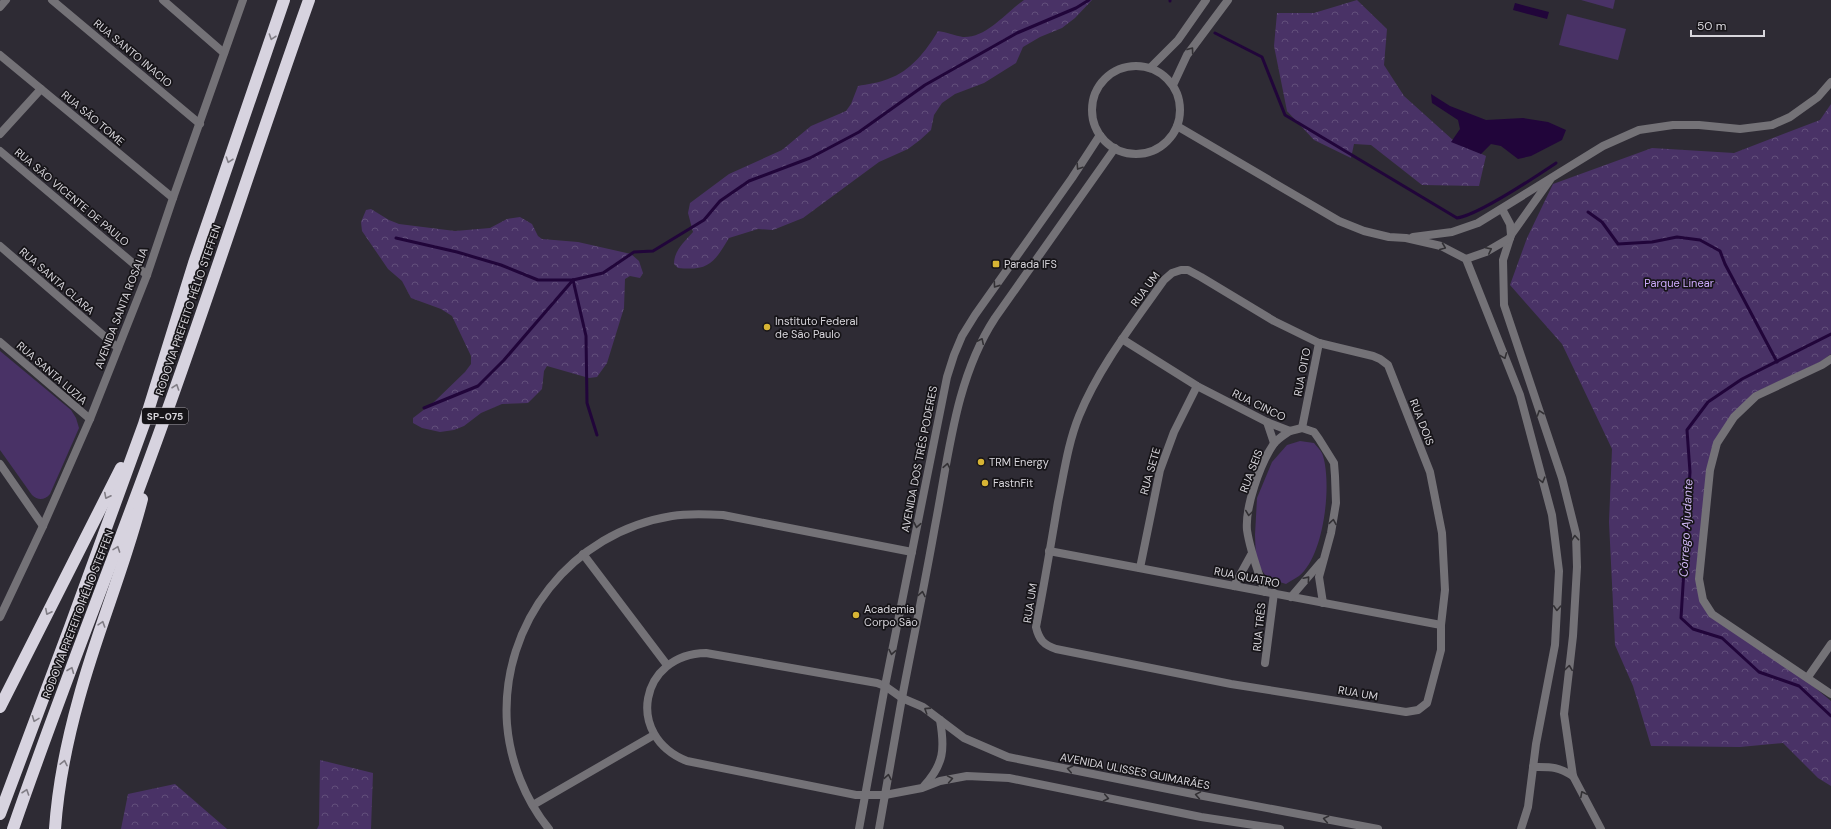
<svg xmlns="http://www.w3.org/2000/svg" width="1831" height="829" viewBox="0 0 1831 829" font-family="'DM Sans',sans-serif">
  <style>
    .forest { fill: url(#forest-crowns) }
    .green { fill: #493266 }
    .water { fill: #21053a }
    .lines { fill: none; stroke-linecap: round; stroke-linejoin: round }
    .stream { stroke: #21053a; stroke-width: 3 }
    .minor { stroke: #747277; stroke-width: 8 }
    .tertiary { stroke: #747277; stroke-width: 8 }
    .motorway { stroke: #d7d3df; stroke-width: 12 }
    .oneway { stroke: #807d85 }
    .oneway2 { stroke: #323034 }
    .poi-dot { fill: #d7b434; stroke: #161418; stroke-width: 1.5 }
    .labels { text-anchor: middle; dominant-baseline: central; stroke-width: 3.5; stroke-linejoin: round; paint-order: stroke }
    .shield { fill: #161418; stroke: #9e9ca1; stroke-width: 1 }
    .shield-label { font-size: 10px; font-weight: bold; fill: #d8d6dc }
    .street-label { font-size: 11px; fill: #d8d6dc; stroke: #161418 }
    .poi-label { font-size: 11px; fill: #d8d6dc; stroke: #161418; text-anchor: start }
    .park-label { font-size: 11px; fill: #ceabfd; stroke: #161418 }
    .water-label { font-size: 12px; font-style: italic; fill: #cfb6f3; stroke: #161418 }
  </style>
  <defs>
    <pattern id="forest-crowns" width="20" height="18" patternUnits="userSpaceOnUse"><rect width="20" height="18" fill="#493266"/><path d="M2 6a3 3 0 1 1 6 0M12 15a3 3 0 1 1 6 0" fill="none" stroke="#624f7b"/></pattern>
  </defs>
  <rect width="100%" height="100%" fill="#2e2b34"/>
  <g class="forest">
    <path d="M1024,0H1092L1075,18L1062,28L1040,37L1023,47L1016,63L984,83L955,94L942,103L934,115L931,130L920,140L908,149L879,162L803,218L773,230L758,229L729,238C714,263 709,271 678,268L674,264C674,251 684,242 693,232L688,213L690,203L729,174L782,150L811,126L846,111L851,104L858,86C867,84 879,83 888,79C911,71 926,51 938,31C947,32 955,36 963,37C987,38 1005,13 1024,0Z"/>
    <path d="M1357,0L1387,29L1384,65L1404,96L1454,141L1486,156L1479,186L1422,185L1371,145L1354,144L1351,158L1314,140L1287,111L1274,46L1277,13H1314Z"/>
    <path d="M1831,104V354L1820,362L1754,393L1716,440L1696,578L1709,613L1802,677L1831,701V786L1818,778L1783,743L1740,747L1651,746L1633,686L1615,645L1609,522L1612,449L1562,344L1510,285L1527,238L1553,184L1652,148L1734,153L1820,120Z"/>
    <path d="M371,209L389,220L399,224L455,231L490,228L507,219L520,217L532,224L538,236L542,239L578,242L631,254L639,261L643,273L640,278L630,276L625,279L624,308L607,363L597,377L589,378L547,366L544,371L542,389L528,403L502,404L481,413L464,426L454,430L440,432L422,428L413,423V418L434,402L465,372L471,364V356L452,316L441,309L411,298L402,281L388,269L362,231L361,222L366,210Z"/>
    <path d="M320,760L373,773L371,829H317L319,825Z"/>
    <path d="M175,784L227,829H121L128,794Z"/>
  </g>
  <g class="green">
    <path d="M1581,0H1615L1613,9Z"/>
    <path d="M1567,14L1626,29L1618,60L1559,45Z"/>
    <path d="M0,351L71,410L76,418L79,428L50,494C45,500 38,501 32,495L0,450Z"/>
    <path d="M1300,441L1314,443C1317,447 1322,451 1323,456C1332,485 1324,556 1299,576C1295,579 1290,581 1286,584L1267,578L1256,561L1255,535L1257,498L1272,462L1287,445Z"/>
  </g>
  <g class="water">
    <path d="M1515,3L1549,12L1547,19L1513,10Z"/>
    <path d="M1431,94L1450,106L1486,120L1523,118L1548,122L1566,130L1562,140L1531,156L1518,159L1501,146L1491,144L1481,154L1451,142L1460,129L1458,120L1432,103Z"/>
  </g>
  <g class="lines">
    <g class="stream">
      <path d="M1170,1V0"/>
      <path d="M1215,33L1262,57L1285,115L1457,218C1479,215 1535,177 1556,163"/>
      <path d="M1588,212L1602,222L1618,244L1652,242L1677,237L1700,240L1720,251L1725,264L1777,362"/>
      <path d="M396,238L457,252L501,265L538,280H573L603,273L634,252L653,251L704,220L720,201L749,181L810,158L859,132L925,85L1017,33L1076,8L1089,0"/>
      <path d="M573,280L586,336L587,403L597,435"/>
      <path d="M1831,334L1742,379L1708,402L1687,430L1690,472L1681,618L1693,629L1722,638L1759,672L1799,686L1831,716"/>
      <path d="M424,408L478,386L504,360L573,280"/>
    </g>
    <g class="minor">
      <path d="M52,0L200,124"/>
      <path d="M163,0L224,53"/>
      <path d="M0,7L6,0"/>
      <path d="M0,55L173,198"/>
      <path d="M1150,68L1178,40L1206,0"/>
      <path d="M1173,85L1187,55L1228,0"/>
      <path d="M1177,126L1339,221L1364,231L1389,237L1406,238L1441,246L1466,259L1520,395L1552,515L1559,571L1555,645L1536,744L1528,807L1521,829"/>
      <path d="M0,134L41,89"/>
      <path d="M0,151L147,275"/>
      <path d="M1550,180L1511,235L1503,260L1504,305L1562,478L1576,534L1577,567L1573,636L1564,714L1573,776L1601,829"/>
      <path d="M1502,209L1510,224L1511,235"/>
      <path d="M1413,237L1452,232L1478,223L1603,146L1639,130L1673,125H1699L1740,129L1772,125L1790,117L1818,97L1831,82"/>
      <path d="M0,246L118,348"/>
      <path d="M1466,259L1486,252L1510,238"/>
      <path d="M1181,270H1188L1201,277L1274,321L1319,343L1373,356L1380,359L1388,365L1430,472L1442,533L1445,590L1441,625V650L1427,703L1418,710L1406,712L1231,684L1056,649C1044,645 1039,640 1036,627C1044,585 1051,544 1058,502C1064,473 1068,443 1079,416C1099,367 1133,324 1164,280L1172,273Z"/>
      <path d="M1122,339L1197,386L1267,422L1290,431L1302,428L1314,432L1319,439L1334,463L1335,476L1336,503L1331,533L1319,577L1323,603"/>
      <path d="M0,342L90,419"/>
      <path d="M1831,359L1822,365L1756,396L1734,417L1717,443L1710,470L1699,579L1703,600L1712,614L1831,694"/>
      <path d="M1267,422L1274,443"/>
      <path d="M1302,428L1319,343"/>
      <path d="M0,464L43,526"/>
      <path d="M1049,551L1441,625"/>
      <path d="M583,554L667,665"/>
      <path d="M1140,568L1160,470L1174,432L1197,386"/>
      <path d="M1234,586L1251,555"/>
      <path d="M1265,592C1258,571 1250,551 1247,530C1245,507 1260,464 1273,445C1277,439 1284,435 1290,431"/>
      <path d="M1291,597L1321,562"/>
      <path d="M1265,663L1274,593"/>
      <path d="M1808,677L1831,644"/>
      <path d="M1533,767C1551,767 1557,766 1573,776"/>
      <path d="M865,795H856L687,761C624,736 640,654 706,653L877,683L885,686"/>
      <path d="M533,805L654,735"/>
      <path d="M549,829C525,800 510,761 507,724C500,623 572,532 672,516C689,513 706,514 723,515L912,552"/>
    </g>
    <g class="tertiary">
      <circle cx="1136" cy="110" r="44"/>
      <path d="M0,617L43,526L90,419L147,275L173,198L243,0"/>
      <path d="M885,686L902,698L923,707L964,738L1008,757L1193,794L1378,829"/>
      <path d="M924,786C944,764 945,749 940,720"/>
      <path d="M865,795H885L922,788L940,781L967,776L1009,778L1201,817L1280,829"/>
      <path d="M859,829L885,686L947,377L954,355L962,336L975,315L1072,178L1100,135"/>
      <path d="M879,829C887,785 894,742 902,698C913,640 925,583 935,526C949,455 955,379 995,318L1115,148"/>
    </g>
    <g class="motorway">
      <path d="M0,707L121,468"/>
      <path d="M0,814L70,627L144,424L194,263L284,0"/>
      <path d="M13,829C59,695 112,564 160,431C212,288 258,143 309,0"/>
      <path d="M55,829C58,785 67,741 79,698C97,631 125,566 142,499"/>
    </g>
  </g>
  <defs><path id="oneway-chevron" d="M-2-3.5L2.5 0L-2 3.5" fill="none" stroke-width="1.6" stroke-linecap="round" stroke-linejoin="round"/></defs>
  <g class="oneway">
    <use href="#oneway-chevron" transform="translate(272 37) rotate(109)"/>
    <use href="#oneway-chevron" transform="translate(229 160) rotate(109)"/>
    <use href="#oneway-chevron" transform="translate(176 387) rotate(-71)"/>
    <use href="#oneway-chevron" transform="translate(107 496) rotate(117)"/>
    <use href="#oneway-chevron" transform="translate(117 549) rotate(-70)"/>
    <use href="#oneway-chevron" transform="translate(48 612) rotate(117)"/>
    <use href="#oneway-chevron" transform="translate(102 624) rotate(-72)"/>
    <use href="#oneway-chevron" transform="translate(71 670) rotate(-68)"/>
    <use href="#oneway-chevron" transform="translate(35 719) rotate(111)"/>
    <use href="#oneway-chevron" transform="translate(64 763) rotate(-78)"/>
    <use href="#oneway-chevron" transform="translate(26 792) rotate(-71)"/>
  </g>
  <g class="oneway2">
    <use href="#oneway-chevron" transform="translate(1191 50) rotate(-54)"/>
    <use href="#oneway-chevron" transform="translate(1079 167) rotate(123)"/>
    <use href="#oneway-chevron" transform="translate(1443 247) rotate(22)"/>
    <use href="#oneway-chevron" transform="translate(1489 250) rotate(-27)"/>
    <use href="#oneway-chevron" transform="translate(996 285) rotate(125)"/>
    <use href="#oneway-chevron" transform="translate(981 341) rotate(-64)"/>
    <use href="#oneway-chevron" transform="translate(1504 356) rotate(68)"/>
    <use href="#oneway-chevron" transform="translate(1540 413) rotate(-109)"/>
    <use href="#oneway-chevron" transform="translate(947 466) rotate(-79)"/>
    <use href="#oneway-chevron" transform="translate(1542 480) rotate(75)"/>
    <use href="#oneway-chevron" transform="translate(1249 513) rotate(98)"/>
    <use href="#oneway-chevron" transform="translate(1333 522) rotate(-81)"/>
    <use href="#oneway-chevron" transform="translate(917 525) rotate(101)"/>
    <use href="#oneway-chevron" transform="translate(1575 538) rotate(-94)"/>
    <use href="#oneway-chevron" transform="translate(1307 579) rotate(-49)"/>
    <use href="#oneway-chevron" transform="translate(922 594) rotate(-79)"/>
    <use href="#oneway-chevron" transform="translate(1557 608) rotate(93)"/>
    <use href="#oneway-chevron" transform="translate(892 652) rotate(101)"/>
    <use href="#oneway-chevron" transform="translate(1569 668) rotate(-83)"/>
    <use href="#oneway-chevron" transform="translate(927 710) rotate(-147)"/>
    <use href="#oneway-chevron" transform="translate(1070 769) rotate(-168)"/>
    <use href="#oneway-chevron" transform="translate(888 777) rotate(-80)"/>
    <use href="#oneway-chevron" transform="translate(950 779) rotate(-10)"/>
    <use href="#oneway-chevron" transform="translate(1583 794) rotate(-117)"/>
    <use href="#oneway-chevron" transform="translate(1198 795) rotate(-170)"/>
    <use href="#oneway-chevron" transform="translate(1106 798) rotate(11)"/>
    <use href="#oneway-chevron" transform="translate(1326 819) rotate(-169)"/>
  </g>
  <g class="poi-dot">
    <rect x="992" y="260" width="8" height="8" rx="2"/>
    <circle cx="767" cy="327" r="4"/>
    <circle cx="981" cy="462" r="4"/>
    <circle cx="985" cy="483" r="4"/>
    <circle cx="856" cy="615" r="4"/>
  </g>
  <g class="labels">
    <rect class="shield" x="142" y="408" width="46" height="16" rx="3"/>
    <g class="shield-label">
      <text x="165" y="416">SP-075</text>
    </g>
    <g class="street-label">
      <text transform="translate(133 53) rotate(40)">RUA SANTO INACIO</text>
      <text transform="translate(93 118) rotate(40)">RUA SÃO TOME</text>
      <text transform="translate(72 197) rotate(40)">RUA SÃO VICENTE DE PAULO</text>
      <text transform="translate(57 281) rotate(41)">RUA SANTA CLARA</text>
      <text transform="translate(1145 289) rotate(-53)">RUA UM</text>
      <text transform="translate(121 308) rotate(-69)">AVENIDA SANTA ROSALIA</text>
      <text transform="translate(188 310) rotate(-71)">RODOVIA PREFEITO HÉLIO STEFFEN</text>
      <text transform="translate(1302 372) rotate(-79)">RUA OITO</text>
      <text transform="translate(52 373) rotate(41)">RUA SANTA LUZIA</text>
      <text transform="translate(1259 405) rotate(26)">RUA CINCO</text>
      <text transform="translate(1422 422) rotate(69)">RUA DOIS</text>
      <text transform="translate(919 459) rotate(-79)">AVENIDA DOS TRÊS PODERES</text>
      <text transform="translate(1150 471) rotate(-74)">RUA SETE</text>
      <text transform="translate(1251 471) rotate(-69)">RUA SEIS</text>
      <text transform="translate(1247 577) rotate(11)">RUA QUATRO</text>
      <text transform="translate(1030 603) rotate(-81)">RUA UM</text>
      <text transform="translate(78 614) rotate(-69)">RODOVIA PREFEITO HÉLIO STEFFEN</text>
      <text transform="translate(1259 627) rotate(-84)">RUA TRÊS</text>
      <text transform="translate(1358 693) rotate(10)">RUA UM</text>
      <text transform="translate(1135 771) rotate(11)">AVENIDA ULISSES GUIMARÃES</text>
    </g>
    <g class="poi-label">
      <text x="1004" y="264">Parada IFS</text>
      <text x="775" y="321">Instituto Federal<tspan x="775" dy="13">de São Paulo</tspan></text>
      <text x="989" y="462">TRM Energy</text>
      <text x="993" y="483">FastnFit</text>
      <text x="864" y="609">Academia<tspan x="864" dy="13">Corpo São</tspan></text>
    </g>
    <g class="park-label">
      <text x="1679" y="283">Parque Linear</text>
    </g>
    <g class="water-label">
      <text transform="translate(1686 528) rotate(-87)">Córrego Ajudante</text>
    </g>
  </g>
  <path d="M1691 30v6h73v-6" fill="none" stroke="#d8d6dc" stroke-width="2"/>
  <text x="1697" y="30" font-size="12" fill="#d8d6dc" stroke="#161418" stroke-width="3" paint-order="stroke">50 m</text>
</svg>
